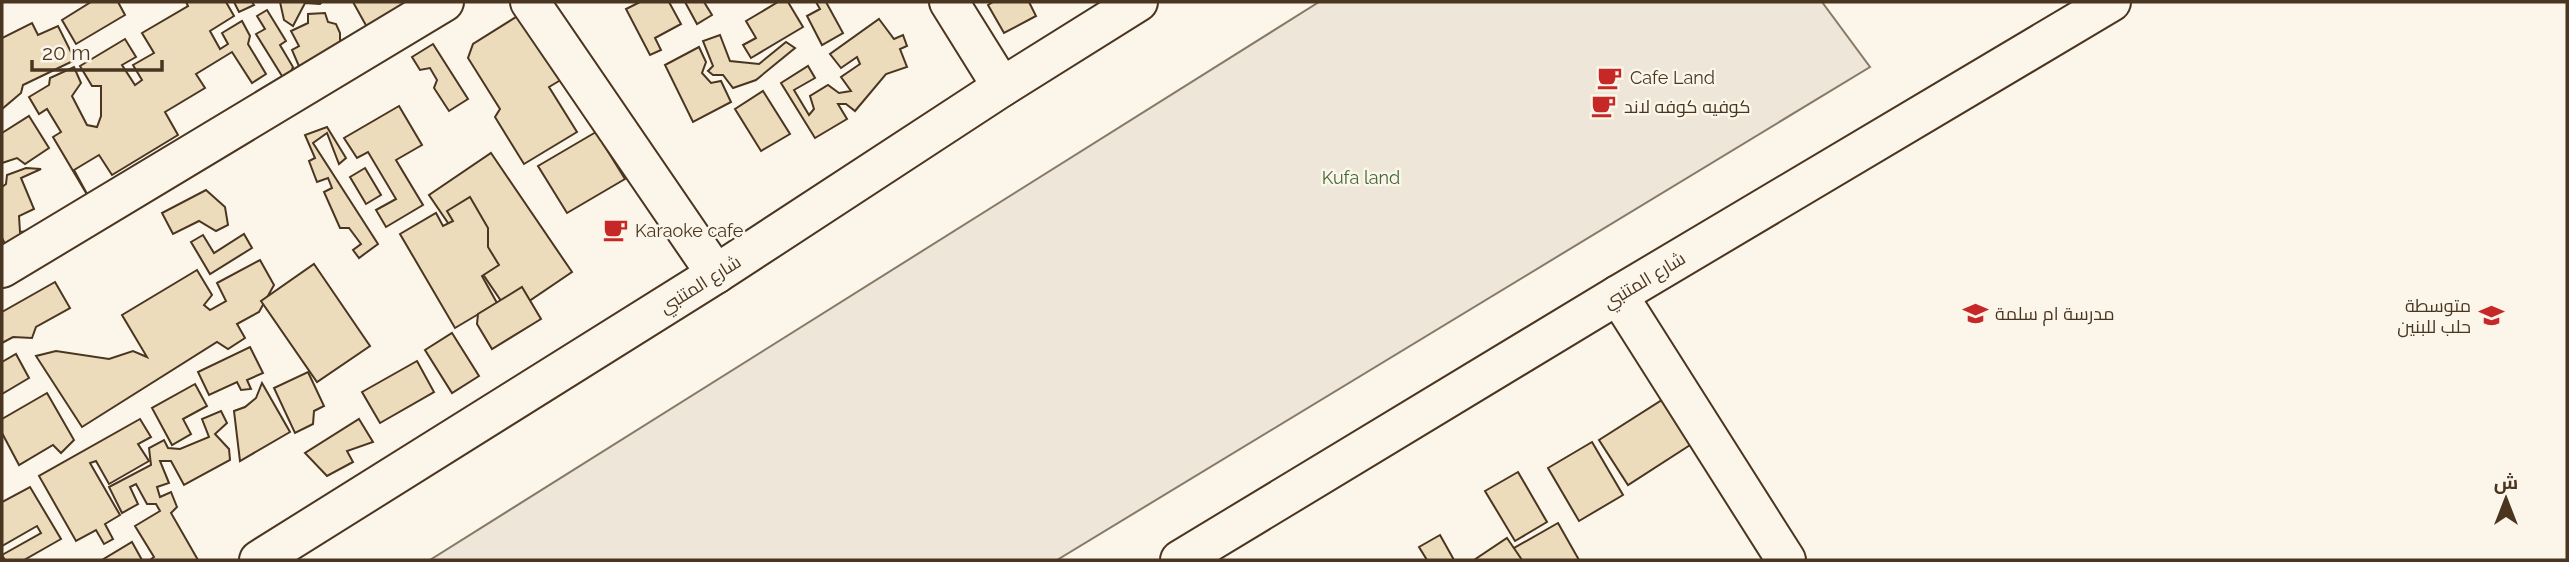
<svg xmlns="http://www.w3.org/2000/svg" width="2569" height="562" viewBox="0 0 2569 562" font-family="Raleway,Cairo,sans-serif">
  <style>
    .green { fill: #ede6d9; stroke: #887966; stroke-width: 2 }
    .building { fill: #ecdcbc; stroke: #4a3520; stroke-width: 2 }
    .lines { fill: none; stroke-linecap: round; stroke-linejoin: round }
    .minor-casing { stroke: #4a3520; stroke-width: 42 }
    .minor { stroke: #fbf6e9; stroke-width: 38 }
    .labels { text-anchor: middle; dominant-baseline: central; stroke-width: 5; stroke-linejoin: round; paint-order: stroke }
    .poi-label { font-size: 18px; fill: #4a3520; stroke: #fbf6e9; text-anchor: start }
    .park-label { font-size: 18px; fill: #436837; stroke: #fbf6e9 }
    .street-label { font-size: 18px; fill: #4a3520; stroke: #fbf6e9 }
  </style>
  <rect width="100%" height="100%" fill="#fbf6e9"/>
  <path class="green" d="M1319,2H1822L1870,67L1057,560H430Z"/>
  <g class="building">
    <path d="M91,2H118L125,15L76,44L62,20Z"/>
    <path d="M186,2H226L234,16L210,31L220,49L228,44L222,33L242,21L250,36L248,44L266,74L252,83L232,52L196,74L205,88L165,112L178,135L112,175L99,155L74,170L92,203L53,137L61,132L47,109L39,114L29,97L49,85L50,78L74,67L81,83L72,96L87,125L97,127L101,116V86H92L80,66L125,39L136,57L122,65L135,85L142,80L133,65L154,53L142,33L188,6Z"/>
    <path d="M234,2H252L254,5L239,12Z"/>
    <path d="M280,2H322L320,4L305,3L293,26L284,20Z"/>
    <path d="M353,2H404L407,9L373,38Z"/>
    <path d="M640,2H669L681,24L655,38L661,50L650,55L626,9Z"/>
    <path d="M685,2H704L712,15L697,24Z"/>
    <path d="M778,2H788L803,27L751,58L743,45L756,38L746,21Z"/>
    <path d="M816,2H826L843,33L822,45L807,16L820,9Z"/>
    <path d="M993,2H1029L1036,16L1004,33L988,5Z"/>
    <path d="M267,10L286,41L280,45L293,67L288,79L282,76L256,34L265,29L257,16Z"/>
    <path d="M524,12L564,78L549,87L577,132L524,164L495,117L500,109L468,58L473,44Z"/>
    <path d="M325,13L328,22L336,24L340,33V44L301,71L292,50L299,46L291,31L308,23V14Z"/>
    <path d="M879,19L894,39L903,35L907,46L900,49L907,67L886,74L855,111L846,104H838L847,119L815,138L781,83L808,66L815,78L794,90L809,115L814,109L810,96L828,85L839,93L851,91L841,77L860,64L857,57L841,68L830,54Z"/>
    <path d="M32,23L38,35L58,26L75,60L23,85L21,93L2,109V38Z"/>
    <path d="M720,35L730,61L759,64L786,42L795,48L756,80L733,88L723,75H713L708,71L713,66L703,41Z"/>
    <path d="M433,44L468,99L449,111L434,88L437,80L430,68L420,70L412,57Z"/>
    <path d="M699,47L706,62L702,73L711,83L721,81L731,102L693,122L665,65Z"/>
    <path d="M763,91L790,134L761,151L735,109Z"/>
    <path d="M399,106L422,145L396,160L423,205L386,227L376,210L396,199L368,152L357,158L344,138Z"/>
    <path d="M29,116L49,148L25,164L17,158L2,163V133Z"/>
    <path d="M327,127L346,158L339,164L327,133L313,143L378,244L359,258L353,250L361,244L349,228H340L324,192L332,188L328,178L317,182L309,161L315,158L305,135Z"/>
    <path d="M596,132L625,179L567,213L538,166Z"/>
    <path d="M491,153L572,272L510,314L429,195Z"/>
    <path d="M26,168L41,169L21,178L34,209L19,216L20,232L30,231L5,244L2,238V187L6,184L7,175Z"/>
    <path d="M365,168L381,195L366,204L350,177Z"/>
    <path d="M206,190L225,207L228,225L216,231L199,221L173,234L162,213Z"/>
    <path d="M470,197L488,228V247L499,265L482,276L497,303L455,328L400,234L436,213L443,226L453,221L447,211Z"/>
    <path d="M244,234L252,248L210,274L191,242L203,235L214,253Z"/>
    <path d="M260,260L274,285L259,312L237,324L245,338L228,349L217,342L82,427L36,356L56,351L109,359L133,351L147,357L122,315L197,270L212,295L204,305L210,310L226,301L217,283Z"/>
    <path d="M314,264L370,346L317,382L261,301Z"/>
    <path d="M55,282L70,308L36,327L32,338L13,337L2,343V312Z"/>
    <path d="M522,287L541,319L492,349L477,324L478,314Z"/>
    <path d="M452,333L479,376L452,393L425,350Z"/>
    <path d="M250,347L263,373L247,380L251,389L241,390L237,382L209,395L198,372Z"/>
    <path d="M16,354L29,378L2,394V362Z"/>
    <path d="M417,361L434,392L380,423L362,392Z"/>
    <path d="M308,372L324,406L314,411L313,424L295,433L274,388Z"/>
    <path d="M262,383L290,432L240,461L234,411L245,407L256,398Z"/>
    <path d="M195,384L207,406L183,419L191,434L172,445L152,408Z"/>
    <path d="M47,393L74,440L61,453L53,445L19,465L2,433V419Z"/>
    <path d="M1673,393L1701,438L1628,485L1599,440Z"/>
    <path d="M221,411L227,423L215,434L229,449L230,460L184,485L171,461H160L169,483L157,487L160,497L171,492L177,507L171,513L198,560H150L154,557L135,526L160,511L156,504H147L136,484L130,487L138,504L122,513L109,487L151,465L149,448L164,440L168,448L180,449L209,437L202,419Z"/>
    <path d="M140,419L151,437L138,444L149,461L109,484L96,461L90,463L120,515L105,524L113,539L104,544L96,530L76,541L39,476Z"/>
    <path d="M359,419L373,442L347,451L353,462L327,476L305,453Z"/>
    <path d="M1592,442L1623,495L1579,521L1548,468Z"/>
    <path d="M1518,472L1547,522L1515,541L1485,491Z"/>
    <path d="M30,487L61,539L24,560H5L2,555L41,533L37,526L2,546V502Z"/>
    <path d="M1558,523L1579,560H1502L1500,556Z"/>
    <path d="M1440,535L1454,560H1427L1419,547Z"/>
    <path d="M1507,538L1522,560H1474Z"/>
    <path d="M132,542L142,560H102Z"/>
  </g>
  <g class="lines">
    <defs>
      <g id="minor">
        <path d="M530,2L716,274"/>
        <path d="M949,2L1002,87"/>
        <path d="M2,268L444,2"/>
        <path d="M1618,295L1786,560"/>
        <path d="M259,560L716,274L1002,87L1138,2"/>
        <path d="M1180,560L1618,295L2111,2"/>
      </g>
    </defs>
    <use href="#minor" class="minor-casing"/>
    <use href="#minor" class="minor"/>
  </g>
  <defs>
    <symbol id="cafe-bare" viewBox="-9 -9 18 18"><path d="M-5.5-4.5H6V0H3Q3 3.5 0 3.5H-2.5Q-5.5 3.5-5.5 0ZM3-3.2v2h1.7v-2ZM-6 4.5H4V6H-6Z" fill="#c62828" stroke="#fbf6e9" stroke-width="2.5" paint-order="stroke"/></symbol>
    <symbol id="school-bare" viewBox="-9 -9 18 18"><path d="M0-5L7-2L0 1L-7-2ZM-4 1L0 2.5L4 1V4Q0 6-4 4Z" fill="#c62828" stroke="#fbf6e9" stroke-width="2.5" paint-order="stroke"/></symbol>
  </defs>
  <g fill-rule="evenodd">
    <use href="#cafe-bare" x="1592" y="60" width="35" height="35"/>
    <use href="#cafe-bare" x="1586" y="88" width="35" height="35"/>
    <use href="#cafe-bare" x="598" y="212" width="35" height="35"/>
    <use href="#school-bare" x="1958" y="296" width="35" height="35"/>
    <use href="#school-bare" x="2474" y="298" width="35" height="35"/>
  </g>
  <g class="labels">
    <g class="poi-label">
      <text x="1630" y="77">Cafe Land</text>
      <text x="1624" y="106">كوفيه كوفه لاند</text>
      <text x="635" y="230">Karaoke cafe</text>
      <text x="2471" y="305" text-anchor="end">متوسطة<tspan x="2471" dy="21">حلب للبنين</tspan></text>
      <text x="1995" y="313">مدرسة ام سلمة</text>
    </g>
    <g class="park-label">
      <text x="1361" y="177">Kufa land</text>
    </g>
    <g class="street-label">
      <text transform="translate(1644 280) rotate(-31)">شارع المتنبي</text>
      <text transform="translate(700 284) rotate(-32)">شارع المتنبي</text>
    </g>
  </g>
  <rect width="2569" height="562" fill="none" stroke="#4a3520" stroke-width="7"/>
  <g transform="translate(2506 499)" stroke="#fbf6e9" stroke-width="5" paint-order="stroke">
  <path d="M0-5L12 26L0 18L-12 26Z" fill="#4a3520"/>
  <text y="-10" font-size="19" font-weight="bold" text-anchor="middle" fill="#4a3520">ش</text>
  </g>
  <path d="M32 60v10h130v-10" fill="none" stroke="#4a3520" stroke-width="3.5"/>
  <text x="42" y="60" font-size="21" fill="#4a3520" stroke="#fbf6e9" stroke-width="5" paint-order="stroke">20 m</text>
</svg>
